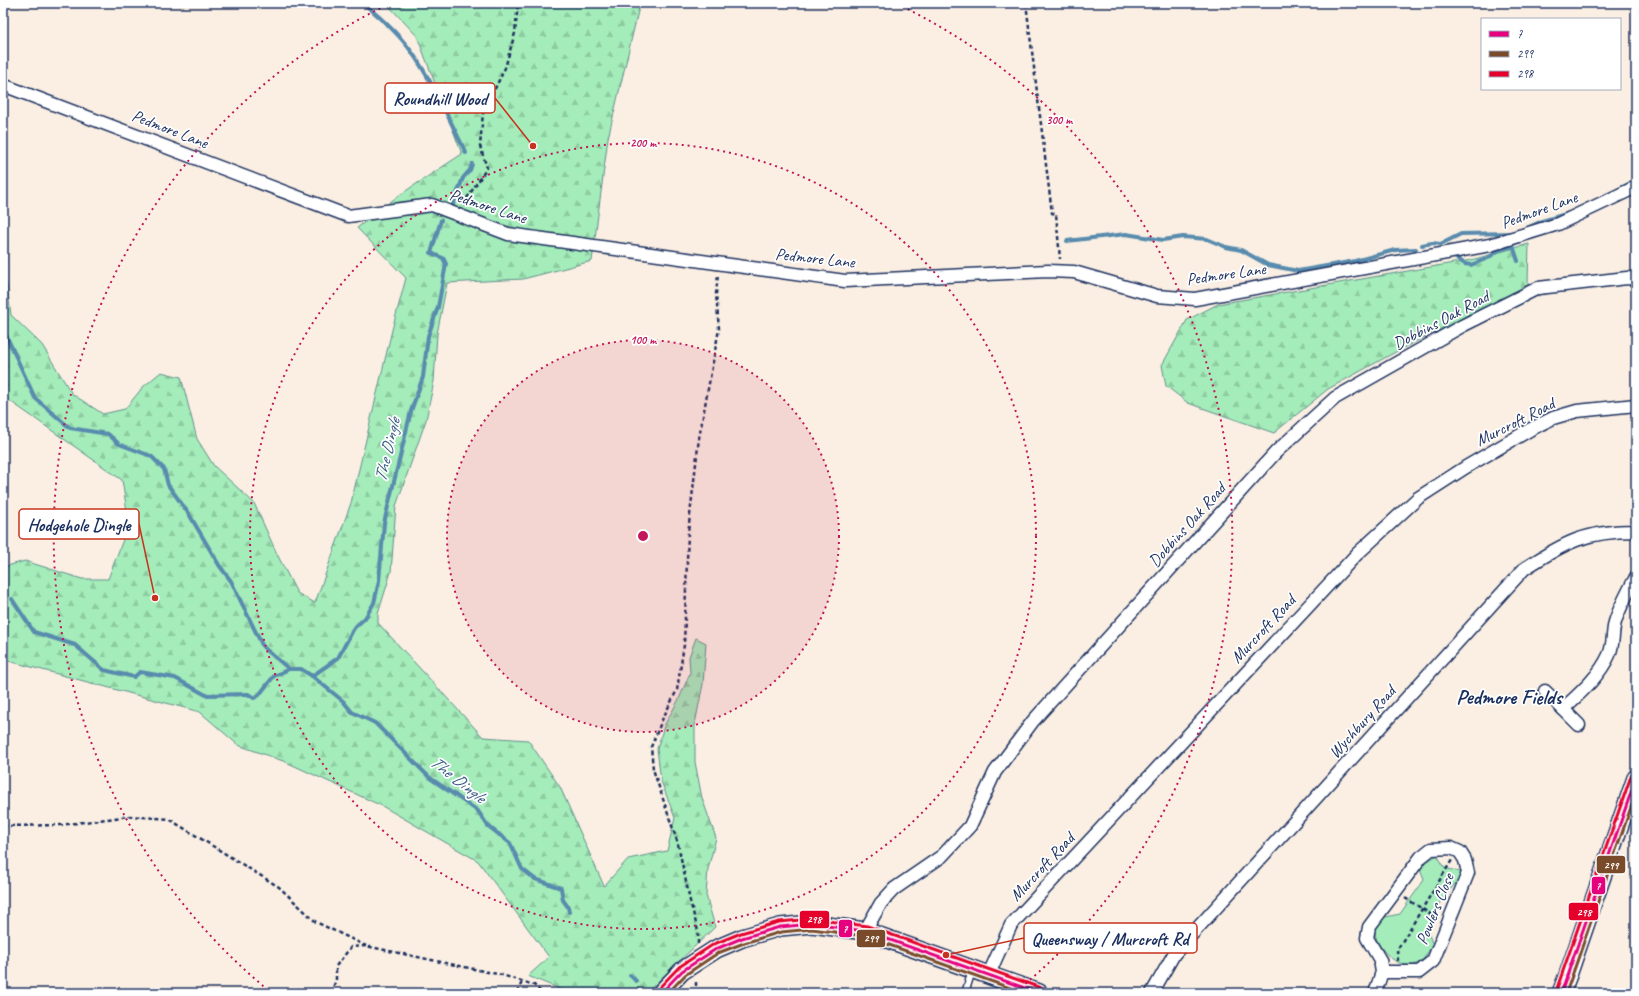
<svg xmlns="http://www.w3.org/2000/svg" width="1639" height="996" viewBox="0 0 1639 996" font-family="Caveat,sans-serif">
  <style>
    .grass { fill: #a4ecb9; stroke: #608e8c }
    .forest { fill: url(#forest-firs); stroke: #608e8c }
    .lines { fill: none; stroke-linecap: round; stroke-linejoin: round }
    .stream { stroke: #598bae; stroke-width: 4 }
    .lane-casing { stroke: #1b2f5e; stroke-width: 9 }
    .street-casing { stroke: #1b2f5e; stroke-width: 15 }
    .secondary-casing { stroke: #1b2f5e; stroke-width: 20 }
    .path { stroke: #1b2f5e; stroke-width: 2.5; stroke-dasharray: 4 3; stroke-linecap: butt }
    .lane { stroke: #fff; stroke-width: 6 }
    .street { stroke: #fff; stroke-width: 12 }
    .secondary { stroke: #fff; stroke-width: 17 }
    .bus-1-casing { stroke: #fff; stroke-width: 6 }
    .bus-2-casing { stroke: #fff; stroke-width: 6 }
    .bus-3-casing { stroke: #fff; stroke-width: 6 }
    .bus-1 { stroke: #e5007d; stroke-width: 3 }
    .bus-2 { stroke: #7a4b2a; stroke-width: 3 }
    .bus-3 { stroke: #e4002b; stroke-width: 3 }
    .ring { fill: none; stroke: #c2185b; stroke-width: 2; stroke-dasharray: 2 4 }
    .labels { text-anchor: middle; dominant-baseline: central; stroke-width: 3.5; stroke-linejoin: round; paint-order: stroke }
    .street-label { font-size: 17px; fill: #1b2f5e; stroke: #fff }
    .water-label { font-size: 18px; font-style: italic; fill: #3a5d86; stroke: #fff }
    .district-label { font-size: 21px; font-weight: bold; fill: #1b2f5e; stroke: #fff }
    .centre { fill: #c2185b; stroke: #fff; stroke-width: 2 }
    .ring-label { font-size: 12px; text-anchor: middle; font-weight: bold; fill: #c2185b; stroke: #fff; stroke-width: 3.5; stroke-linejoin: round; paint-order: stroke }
    .leader { fill: none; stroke: #c8321e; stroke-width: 1.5 }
    .callout-dot { fill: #c8321e; stroke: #fff; stroke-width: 1.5 }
    .callout { fill: #fff; stroke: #c8321e; stroke-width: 1.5 }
    .callout-label { font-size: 18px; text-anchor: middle; font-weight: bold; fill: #1b2f5e }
    .line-badge { stroke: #fff; stroke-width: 1.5 }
    .badge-label { font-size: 11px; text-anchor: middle; font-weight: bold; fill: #fff }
  </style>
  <defs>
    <pattern id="forest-firs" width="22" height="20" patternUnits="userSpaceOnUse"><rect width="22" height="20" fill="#a4ecb9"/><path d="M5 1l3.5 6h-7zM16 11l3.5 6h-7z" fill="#8dcba1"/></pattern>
  </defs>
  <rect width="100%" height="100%" fill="#faefe2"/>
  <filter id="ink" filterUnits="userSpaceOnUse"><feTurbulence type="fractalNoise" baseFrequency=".025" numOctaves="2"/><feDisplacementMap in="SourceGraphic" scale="8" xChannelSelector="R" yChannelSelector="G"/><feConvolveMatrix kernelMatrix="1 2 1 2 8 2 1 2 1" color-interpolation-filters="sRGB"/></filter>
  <g filter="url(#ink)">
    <path class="grass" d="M1437,855L1445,868L1464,873L1440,902L1427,930L1433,945C1429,949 1425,959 1420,962C1403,974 1376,950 1375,932C1375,929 1376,926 1377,923L1385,917L1400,914L1424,880L1419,867Z"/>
    <g class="forest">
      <path d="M386,3H640L608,138L592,261L523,279L447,283L437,334L434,381L426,420L396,506L391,572L378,614V623L483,737L528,740L560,787L604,886L628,859L667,851L675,818L661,781L657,749L664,726L679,699L690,673L689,657L696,638L706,643L703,684L695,724V762L702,798L716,838L708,869L706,895L715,927L646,993H586L562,990L528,976L549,957L478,861L382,806L286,762L238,745L200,712L5,660L3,655V567L25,561L82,579H108L129,524L122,480L3,396V208L7,240L6,278L11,315L42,345L72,394L103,414L125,409L143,387L161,372L181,377L197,439L214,466L254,503L277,554L297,593L315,603L351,503L392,330L406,278L357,228L398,196L462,154L417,36Z"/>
      <path d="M1529,244L1528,285L1401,349L1328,389L1274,433L1188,403L1166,386L1162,365L1187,320L1218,304L1471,260Z"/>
    </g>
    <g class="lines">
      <g class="stream">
        <path d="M363,3C380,17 398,33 411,51C433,82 449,119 466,153"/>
        <path d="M1617,190L1636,180"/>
        <path d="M452,207L463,178L470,170L472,164"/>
        <path d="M1529,227L1542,221L1569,213"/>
        <path d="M1067,241L1126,234L1163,240L1183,237L1207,239L1226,247L1241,250L1268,265L1298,271L1355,261L1395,250L1416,249"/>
        <path d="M1422,245L1432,243L1441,244L1461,234L1513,233"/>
        <path d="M1456,258L1465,264L1471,265L1488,258L1499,250L1513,246L1518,261"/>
        <path d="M6,335L35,398L70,428L108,434L119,444L151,456L164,469L168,485L189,514L219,565L231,581L263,647L289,669"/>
        <path d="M12,599L34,632L75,645L104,670L134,677L140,672L175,678L206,695L248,694L254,698L259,695L274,676L289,669H301L312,676L343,701L352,712L375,723L430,778L478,811L488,826L510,843L522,869L535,879L561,888L563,900L568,907L569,912"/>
        <path d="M312,676L338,658L354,628L365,618L374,603L379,581L384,523L411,411L423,377L428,336L438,307L446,264L443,258L431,253L441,220"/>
        <path d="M630,975L636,981"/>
      </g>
      <defs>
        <path id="lane" d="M965,993L972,971"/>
        <g id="street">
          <path d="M3,85L348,216L432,205L508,234L845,281L1048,271L1074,272L1157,296L1195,299L1490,245L1558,224L1636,187"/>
          <path d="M1545,691L1579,725"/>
          <path d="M1563,709C1580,693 1599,677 1609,655C1614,644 1612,633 1615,622C1620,606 1628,592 1636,577"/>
          <path d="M865,931L881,903L894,889L942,856L970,826L995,772L1033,721L1276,452L1335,398L1462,326L1538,288L1627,278L1636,279"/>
          <path d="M988,976L1011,925L1357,554L1418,498L1466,467L1531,429L1553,418L1577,411L1636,405"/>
          <path d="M1152,993L1174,954L1524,569C1565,542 1586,531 1636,531"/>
          <path d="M1375,993L1382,972L1380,960L1367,938L1369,927L1421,857L1431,849L1451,848L1460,852L1465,860L1468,873L1433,961L1419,972H1382"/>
        </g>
        <g id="secondary">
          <path d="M661,993L682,971L716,949L742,938L780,927L812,924L865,931L1039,993"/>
          <path d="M1561,993L1568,975L1636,778"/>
        </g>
      </defs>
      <use href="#lane" class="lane-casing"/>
      <use href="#street" class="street-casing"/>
      <use href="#secondary" class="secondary-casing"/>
      <g class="path">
        <path d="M1026,3L1052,213L1056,214L1060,259"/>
        <path d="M463,204L487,168L480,146L483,113L505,68L515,33L518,3"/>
        <path d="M3,826L61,825L130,816L169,819L279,887L316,922L366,946"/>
        <path d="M1405,898L1437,918"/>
        <path d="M698,944V931L690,901L678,844L653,769L651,747L662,720L677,690L684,645L688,532L699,438L719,329L716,294L718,274"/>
        <path d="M1398,961L1397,950L1452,860"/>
        <path d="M331,993L336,980V966L351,947L366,946L502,975L534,985L542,993"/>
        <path d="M518,993L522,981"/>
        <path d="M696,993V979"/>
      </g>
      <use href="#lane" class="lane"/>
      <use href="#street" class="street"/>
      <use href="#secondary" class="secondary"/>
      <defs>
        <g id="bus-1">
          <path d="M661,993L682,971L716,949L742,938L780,927L812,924L865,931L1039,993"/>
          <path d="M1561,993L1636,778"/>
        </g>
        <g id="bus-2">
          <path d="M668,993L685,975L718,953L744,943L781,932L812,929L864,936L1024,993"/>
          <path d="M1566,993L1636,793"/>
        </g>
        <g id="bus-3">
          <path d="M657,990L679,967L714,944L741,933L779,922L812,919L867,926L1041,988"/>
          <path d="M1556,991L1631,776"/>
        </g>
      </defs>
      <use href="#bus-1" class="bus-1-casing"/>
      <use href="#bus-2" class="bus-2-casing"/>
      <use href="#bus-3" class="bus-3-casing"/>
      <use href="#bus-1" class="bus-1"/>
      <use href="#bus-2" class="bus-2"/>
      <use href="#bus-3" class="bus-3"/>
    </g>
  </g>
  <circle cx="643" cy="536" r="196" fill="#c2185b" fill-opacity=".12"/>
  <g class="ring">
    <circle cx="643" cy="536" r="196"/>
    <circle cx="643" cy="536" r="393"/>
    <path d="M268 990A589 589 0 0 1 389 4M897 4A589 589 0 0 1 1018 990"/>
  </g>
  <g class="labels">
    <g class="street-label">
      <text transform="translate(170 129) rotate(21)">Pedmore Lane</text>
      <text transform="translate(488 206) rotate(18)">Pedmore Lane</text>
      <text transform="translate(1539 210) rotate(-20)">Pedmore Lane</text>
      <text transform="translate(815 258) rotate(6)">Pedmore Lane</text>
      <text transform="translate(1226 274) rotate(-8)">Pedmore Lane</text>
      <text transform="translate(1441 320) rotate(-28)">Dobbins Oak Road</text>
      <text transform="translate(1515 422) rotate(-27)">Murcroft Road</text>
      <text transform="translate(1187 525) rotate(-48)">Dobbins Oak Road</text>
      <text transform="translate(1263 629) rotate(-47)">Murcroft Road</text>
      <text transform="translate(1362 722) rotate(-48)">Wychbury Road</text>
      <text transform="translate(1042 867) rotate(-47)">Murcroft Road</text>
      <text transform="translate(1435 909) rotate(-68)">Powlers Close</text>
    </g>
    <g class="water-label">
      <text transform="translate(387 450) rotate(-77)">The Dingle</text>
      <text transform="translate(458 779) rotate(38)">The Dingle</text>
    </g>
    <g class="district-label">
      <text x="1509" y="697">Pedmore Fields</text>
    </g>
  </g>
  <circle cx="643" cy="536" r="6" class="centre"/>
  <g class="ring-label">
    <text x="1059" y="124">300 m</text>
    <text x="643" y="147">200 m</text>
    <text x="643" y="344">100 m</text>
  </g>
  <path class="leader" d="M533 146L495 98M155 598L139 524M946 955L1024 938"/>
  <g class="callout-dot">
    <circle cx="533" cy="146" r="4"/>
    <circle cx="155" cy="598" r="4"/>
    <circle cx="946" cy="955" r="4"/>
  </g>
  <g class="callout">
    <rect x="385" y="83" width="110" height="30" rx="4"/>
    <rect x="19" y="509" width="120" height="30" rx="4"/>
    <rect x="1024" y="923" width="173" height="30" rx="4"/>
  </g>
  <g class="callout-label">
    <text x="440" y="105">Roundhill Wood</text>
    <text x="79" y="531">Hodgehole Dingle</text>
    <text x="1110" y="945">Queensway / Murcroft Rd</text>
  </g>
  <g class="line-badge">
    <rect x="1596" y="855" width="30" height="19" rx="4" fill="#7a4b2a"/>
    <rect x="1591" y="876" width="15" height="19" rx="4" fill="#e5007d"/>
    <rect x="1568" y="902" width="31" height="19" rx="4" fill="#e4002b"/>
    <rect x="799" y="910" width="31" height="19" rx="4" fill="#e4002b"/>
    <rect x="838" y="919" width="15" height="19" rx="4" fill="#e5007d"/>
    <rect x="856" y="929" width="30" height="19" rx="4" fill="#7a4b2a"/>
  </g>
  <g class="badge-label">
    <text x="1611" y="869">299</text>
    <text x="1598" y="889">7</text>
    <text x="1584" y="916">298</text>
    <text x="814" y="923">298</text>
    <text x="845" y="932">7</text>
    <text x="871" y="942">299</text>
  </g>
  <rect width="1639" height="996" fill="none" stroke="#fff" stroke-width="16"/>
  <rect x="8" y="8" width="1623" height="980" fill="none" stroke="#1b2f5e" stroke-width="1.5" filter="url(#ink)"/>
  <rect x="1481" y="18" width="140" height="72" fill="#ffffff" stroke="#a4acbf"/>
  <rect x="1489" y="31" width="20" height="6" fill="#e5007d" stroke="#a4acbf"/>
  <text x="1517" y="38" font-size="12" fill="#1b2f5e">7</text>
  <rect x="1489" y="51" width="20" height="6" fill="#7a4b2a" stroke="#a4acbf"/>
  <text x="1517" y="58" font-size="12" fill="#1b2f5e">299</text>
  <rect x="1489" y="71" width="20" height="6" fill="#e4002b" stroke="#a4acbf"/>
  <text x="1517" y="78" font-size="12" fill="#1b2f5e">298</text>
</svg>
